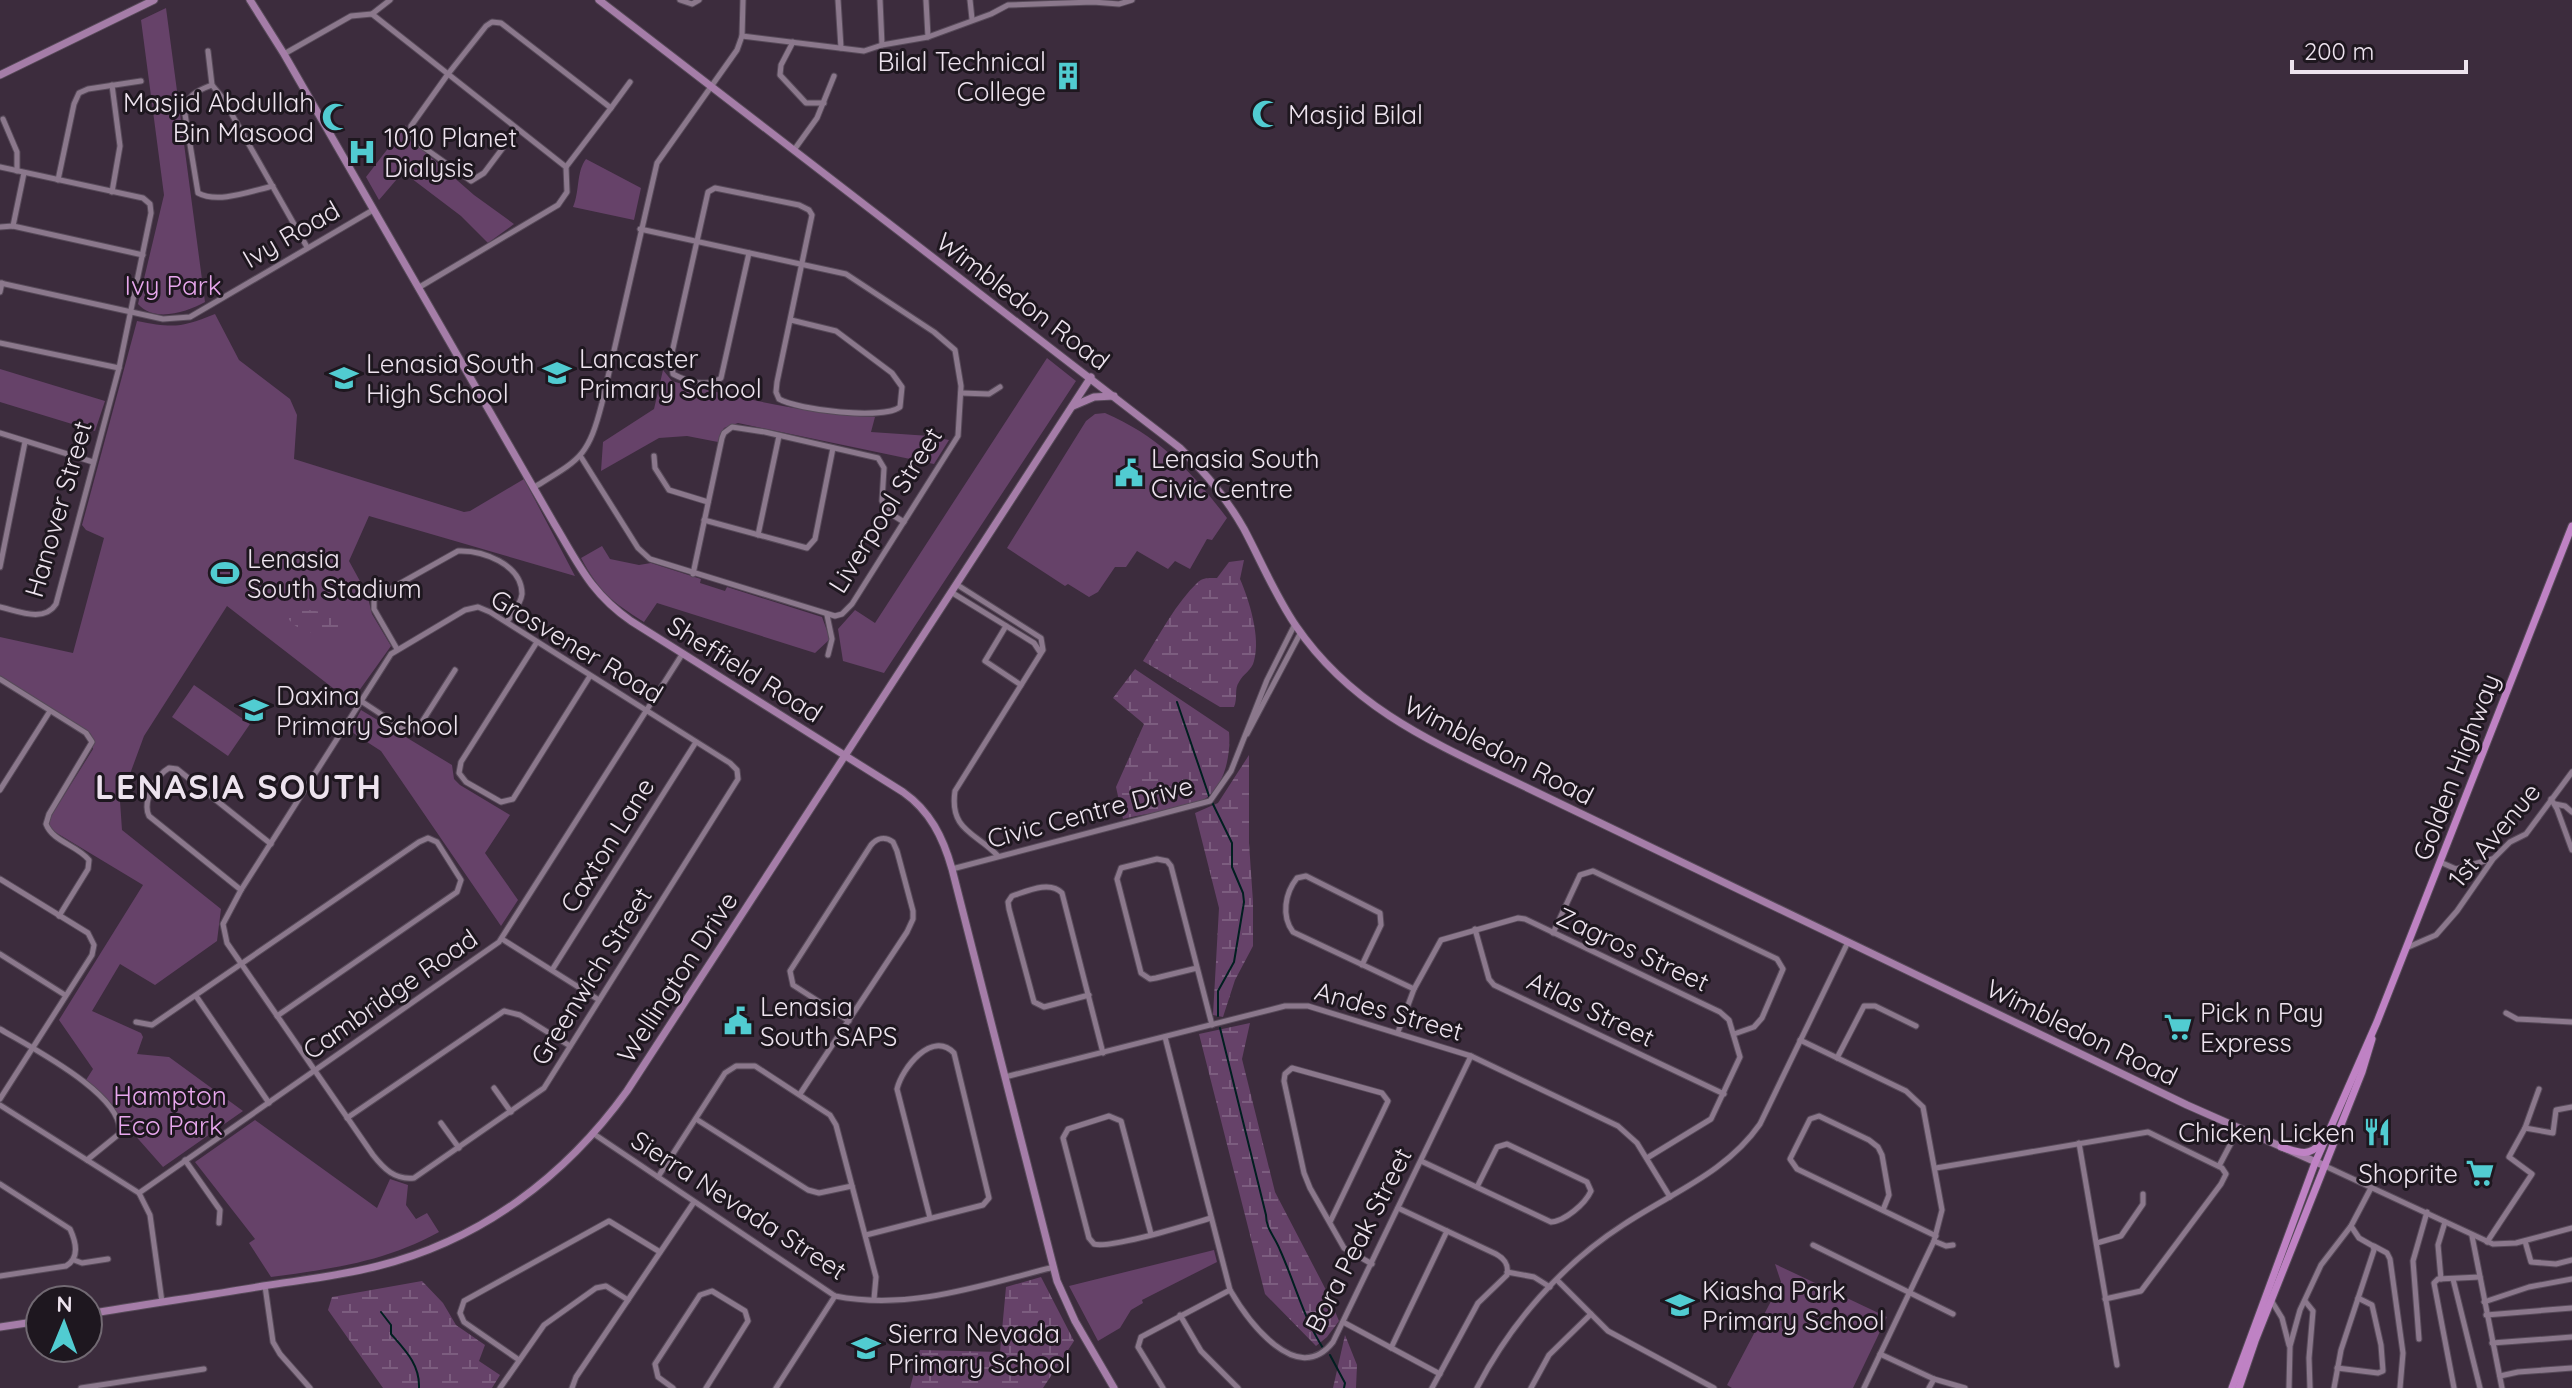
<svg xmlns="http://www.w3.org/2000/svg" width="2572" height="1388" viewBox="0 0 2572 1388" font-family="Quicksand,sans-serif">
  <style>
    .green { fill: #664269 }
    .wetland { fill: url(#wetland-marsh) }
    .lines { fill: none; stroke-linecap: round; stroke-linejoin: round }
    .stream { stroke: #011f20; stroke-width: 2 }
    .street-casing { stroke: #574a59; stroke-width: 7 }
    .secondary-casing { stroke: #574a59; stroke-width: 9 }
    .primary-casing { stroke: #574a59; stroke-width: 9 }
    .street { stroke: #8b788c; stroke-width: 5 }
    .secondary { stroke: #a57da8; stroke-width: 7 }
    .primary { stroke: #bf82c4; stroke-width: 7 }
    .labels { text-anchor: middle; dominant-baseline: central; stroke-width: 6; stroke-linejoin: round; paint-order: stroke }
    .poi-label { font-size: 26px; fill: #ede3ee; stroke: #1e171f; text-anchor: start }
    .street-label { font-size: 26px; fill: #ede3ee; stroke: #1e171f }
    .park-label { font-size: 26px; fill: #e8a7ed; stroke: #1e171f }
    .district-label { font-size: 34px; font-weight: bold; letter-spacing: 2px; fill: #ede3ee; stroke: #1e171f }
  </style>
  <defs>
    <pattern id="wetland-marsh" width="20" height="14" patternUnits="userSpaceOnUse" patternTransform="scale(2)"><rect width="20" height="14" fill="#664269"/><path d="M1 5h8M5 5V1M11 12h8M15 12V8" fill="none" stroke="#7c5d7f"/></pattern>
  </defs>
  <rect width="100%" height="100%" fill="#3c2c3d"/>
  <g class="green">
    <path d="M166,8L205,302C187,312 154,323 138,304L164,195L141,20Z"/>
    <path d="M406,125L410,139L474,195L514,224L488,243L461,216L403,172L379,200L366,177Z"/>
    <path d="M586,159L641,188L634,220L573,207C580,191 576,172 586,159Z"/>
    <path d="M215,314L239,360L290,399L297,415L294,459L464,512L470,511L524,479L575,576L369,516L349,561L367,594L372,614L391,646L351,702L227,606L144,736L120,801L122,830L221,909L217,941L155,985L120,964L92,1011L141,1033L143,1037L137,1054L169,1057L243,1111L163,1167L86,1080L93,1069L59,1020L143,885L50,829L48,821L93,749L91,734L0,677V637L73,653L104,538L86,530L82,525L137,321C173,328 181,328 215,314Z"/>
    <path d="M1047,358L1076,381L884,673L843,661L838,629L855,610L875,623Z"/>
    <path d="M0,369L105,401L95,431L0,402Z"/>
    <path d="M663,370L672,381L682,384C746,399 809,414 875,417L871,432L930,436L949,440L934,464L738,423L724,428L718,442L687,436L659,438L601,471L603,442L654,409Z"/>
    <path d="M1105,413C1159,436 1192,472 1227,518L1212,540L1207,539L1190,569L1175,561L1168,569L1137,551L1126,567H1115L1098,592L1089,597L1068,584L1065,586L1007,548L1086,421L1095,414Z"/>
    <path d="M602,546L610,559L639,565L651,563L701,579L700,583L725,591L727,587L822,617L830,639L815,653L657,603L644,622C611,601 600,593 581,558Z"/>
    <path d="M194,685L250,724L228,756L172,717Z"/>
    <path d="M361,710L452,765L454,779L460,785L510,815L485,853L518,900L501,926L381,751L350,731Z"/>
    <path d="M255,1120L377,1208L390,1179L408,1185L406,1205L416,1219L427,1213L439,1232C385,1262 330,1269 271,1277L249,1243L255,1239L195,1162Z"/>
    <path d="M1214,1250L1217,1262L1142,1300L1143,1303L1131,1310L1120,1328L1098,1341L1069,1286Z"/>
    <path d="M1775,1264L1887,1317L1853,1388H1732L1727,1385L1781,1282Z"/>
  </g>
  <g class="wetland">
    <path d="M1244,560L1240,579C1249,600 1261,637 1254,661C1252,670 1243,674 1239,682C1234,689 1238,698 1234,707H1220L1143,661C1160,634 1176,603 1198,582C1203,577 1211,578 1217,578L1229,562Z"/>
    <path d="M280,603L301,609L344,615L340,626C314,641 289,630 280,603Z"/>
    <path d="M1135,669L1229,732C1231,754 1225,788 1203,800C1187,808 1143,814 1123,819L1116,787L1144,724L1113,698Z"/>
    <path d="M1249,755V843L1253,902V946L1235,980L1223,1017L1213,1015L1219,908L1195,813L1218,803Z"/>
    <path d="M1250,1023L1242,1059L1275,1192L1326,1290L1339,1321L1327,1337L1316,1346L1265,1294L1199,1034Z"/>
    <path d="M1041,1277L1074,1341L1043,1388H910L920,1350L1000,1352L1006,1287Z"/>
    <path d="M422,1281L443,1303L456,1325L485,1345L479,1361L500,1375L492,1388H383L328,1310L332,1297Z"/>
    <path d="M1345,1335L1357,1365L1356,1388H1333Z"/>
  </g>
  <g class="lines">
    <g class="stream">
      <path d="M1177,702L1209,796L1232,843V867L1243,893L1244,902L1234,962L1218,991V1016"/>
      <path d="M1220,1028L1266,1215C1266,1229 1275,1237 1280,1250C1295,1283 1303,1317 1323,1348"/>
      <path d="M381,1312L391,1325V1334C406,1351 420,1365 419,1388"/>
      <path d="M1330,1355L1345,1383L1344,1388"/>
    </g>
    <defs>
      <g id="street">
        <path d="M680,0L692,4L699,0"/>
        <path d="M838,0L841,48"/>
        <path d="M880,0L882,45"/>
        <path d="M926,0L928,37"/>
        <path d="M970,0L972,19"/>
        <path d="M372,14L390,0"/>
        <path d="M742,36L864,51L882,45L928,37L991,14L1008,5L1093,2L1119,4L1132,0"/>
        <path d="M793,42L781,65L780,75L806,103H824"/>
        <path d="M208,51L212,85"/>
        <path d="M284,54L351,16L372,14L566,167L567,192L558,205L418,288"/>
        <path d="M611,108L630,82"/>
        <path d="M3,119L17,152V171"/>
        <path d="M517,129L484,173L471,181L416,142L410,134L411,126L448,74L486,26L492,22L501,23L611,108L566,167"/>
        <path d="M794,150L817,118L834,76"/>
        <path d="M0,167L143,198L150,204L151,213L119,368L56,604C44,623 18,611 0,607"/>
        <path d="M58,180L74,104L79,93L88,89L141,81"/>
        <path d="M273,186C251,191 218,204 198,193L185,114C185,96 196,91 212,85L222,97L307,247"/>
        <path d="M112,192L120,146L112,85"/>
        <path d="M13,226L24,173"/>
        <path d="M0,227L13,226L143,255"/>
        <path d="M749,253L721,378C708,388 686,381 673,374L671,357L708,192L715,188L799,205L809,210L812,215L777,382L776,392L779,399C798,410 883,420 900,407L902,387L892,373L836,331L791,320"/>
        <path d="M0,283L163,319L190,317L373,210"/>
        <path d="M0,292L2,283"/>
        <path d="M0,343L119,368"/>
        <path d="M961,393L989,394L1000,387"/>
        <path d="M0,433L93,462"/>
        <path d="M654,456L655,468L669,490L708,502"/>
        <path d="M581,457L638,548L650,559L835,616L842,614L852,604L958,436L961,386L955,350L934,332L846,274L640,229"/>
        <path d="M533,488C580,459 588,458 602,403L657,163L737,50L742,36L743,0"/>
        <path d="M704,520L807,548L815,539L833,448"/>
        <path d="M758,535L779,436"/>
        <path d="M0,567L25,442"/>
        <path d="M693,574L722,438L724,433L732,427L765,432L878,458L884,468L882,501L891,514L904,522"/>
        <path d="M956,584L1041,638L1043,650L955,791C949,831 977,833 998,856"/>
        <path d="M951,592L1034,643L1040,652"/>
        <path d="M478,607L490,612L730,763L737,770L738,779L544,1088L414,1178C395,1180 384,1169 373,1155L227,943L223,924L241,890L391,654L465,610Z"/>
        <path d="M827,615L832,639L828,655"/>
        <path d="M1006,626L985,661L1021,685"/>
        <path d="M537,642L461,762L459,773L466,782L501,802L513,799L590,676"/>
        <path d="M397,649L374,609V598L458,551C482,550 522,564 522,594C521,604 512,614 507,622"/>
        <path d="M0,679L86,733L92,742L49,814L46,824C53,842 77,845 89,860L88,869L59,916"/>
        <path d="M361,701L402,728L414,730L420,725L455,670"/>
        <path d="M1247,734L1301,632"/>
        <path d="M0,790L50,711"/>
        <path d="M2551,799L2557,809L2572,850"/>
        <path d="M2555,804L2565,806L2572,812"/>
        <path d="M2440,862L2456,869L2492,859"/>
        <path d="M952,869L1210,801L1231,771L1267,680L1295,624"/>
        <path d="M0,879L88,933L94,945L92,955L0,1099"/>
        <path d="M241,890L149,816C142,802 156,775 169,768L177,769L271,844"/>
        <path d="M1475,929L1489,979L1494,985L1724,1094"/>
        <path d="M1553,933L1580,875L1593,871L1777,959L1783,969L1762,1018L1754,1027L1734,1034"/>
        <path d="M502,939L599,1000"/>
        <path d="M2406,948L2436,935L2457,911L2493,859L2510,842L2526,834L2572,772"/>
        <path d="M0,954L65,995"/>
        <path d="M1362,965L1381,925L1380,913L1306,876L1297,878C1285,893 1281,916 1293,932L1414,989"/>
        <path d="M1197,968L1156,978L1150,979L1141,973L1117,879L1121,868L1157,859L1167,861L1171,866L1212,1025"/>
        <path d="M552,970L696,742"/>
        <path d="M1089,995L1044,1007L1034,1002L1009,909L1008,902L1012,896C1027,891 1050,880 1062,893L1103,1053"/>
        <path d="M196,996L269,1103"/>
        <path d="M2506,1013L2517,1019L2572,1022"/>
        <path d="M136,1022L152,1025L419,842L428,838L437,842L461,880L457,892L277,1016"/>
        <path d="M0,1029C28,1046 127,1096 119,1134L87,1160"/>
        <path d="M1398,1032L1414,989L1441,940L1518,918L1525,919L1720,1012L1729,1020L1740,1057L1711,1119L1647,1158"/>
        <path d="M1165,1037L1230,1290C1248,1321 1297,1388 1333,1342L1471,1056"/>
        <path d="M1800,1040L1906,1091L1923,1107L1942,1210L1934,1241L1864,1388"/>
        <path d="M1837,1058L1864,1006H1875L1916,1026"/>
        <path d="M1005,1077L1285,1006H1308L1471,1056L1618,1126L1637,1143L1670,1197"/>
        <path d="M494,1088L511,1112"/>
        <path d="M800,1094L907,932L913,919V911L897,851L893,842C885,836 877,838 871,845L790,971L793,985L849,1021"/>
        <path d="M0,1105L139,1193L150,1215L162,1302"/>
        <path d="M347,1118L504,1011L520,1015L570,1046"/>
        <path d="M696,1119L808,1190L819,1193L852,1186"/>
        <path d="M441,1123L459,1148"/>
        <path d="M2525,1128L2553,1133L2556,1110L2572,1107"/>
        <path d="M594,1134L835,1296C910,1311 982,1285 1054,1267"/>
        <path d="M2079,1143L2117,1365"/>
        <path d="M185,1160L220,1210L219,1223"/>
        <path d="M1421,1161L1551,1222C1565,1221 1585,1204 1591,1191L1587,1182L1507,1144L1497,1147L1477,1187"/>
        <path d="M2219,1166L2239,1128"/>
        <path d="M2325,1166L2493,1244L2516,1243L2572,1228"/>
        <path d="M1936,1168L2148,1132L2222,1168L2226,1174L2221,1184L2141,1291L2105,1299"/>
        <path d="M658,1177L725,1073L736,1066H755L830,1115L836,1125L876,1277L874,1299"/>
        <path d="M0,1184L70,1229C76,1242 80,1258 66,1266L0,1276"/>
        <path d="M139,1193L499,942L683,653"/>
        <path d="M1398,1208L1496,1254C1505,1259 1509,1265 1507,1275L1478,1303L1432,1388"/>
        <path d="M1883,1210L1889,1195L1882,1155L1878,1147L1869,1140L1819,1116L1810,1119L1790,1159L1797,1169L1936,1236"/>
        <path d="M1330,1222L1388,1101L1382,1093L1292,1068L1285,1074L1284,1081L1304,1173L1310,1188L1344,1248L1372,1264"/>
        <path d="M1151,1234L1121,1121L1109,1116L1068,1129L1063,1138L1089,1238L1094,1244C1111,1249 1190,1224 1211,1218"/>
        <path d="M866,1235L983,1205L989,1198L954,1053C932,1030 902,1068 897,1089L930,1218"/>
        <path d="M2472,1236L2502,1388"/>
        <path d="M1934,1241L1946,1246L1953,1245"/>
        <path d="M2525,1241L2531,1262L2556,1264L2572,1260"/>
        <path d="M2487,1242L2532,1174L2509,1157L2525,1128L2539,1089"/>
        <path d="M2097,1243L2121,1236L2143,1204V1194"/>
        <path d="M1813,1245L1953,1314"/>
        <path d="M2374,1246L2387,1253L2390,1259L2403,1353L2400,1388"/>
        <path d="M74,1260L82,1263L108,1259"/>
        <path d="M1507,1272L1534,1277L1550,1287"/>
        <path d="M2441,1279L2438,1245L2445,1222"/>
        <path d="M2453,1279L2480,1388"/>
        <path d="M1558,1281L1608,1331L1714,1388"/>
        <path d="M265,1286L273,1342L280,1354L310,1388"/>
        <path d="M2271,1300L2282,1318L2289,1345"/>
        <path d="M2305,1301L2313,1311L2309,1358L2310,1388"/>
        <path d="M2484,1302L2529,1287L2572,1279"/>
        <path d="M1180,1315L1201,1351L1238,1388"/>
        <path d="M2486,1315L2572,1308"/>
        <path d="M1343,1322L1440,1374"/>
        <path d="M2419,1339L2413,1261L2427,1212"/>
        <path d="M2492,1343L2572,1337"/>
        <path d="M1391,1348L1447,1231"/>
        <path d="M1880,1354L1934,1379L1965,1388"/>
        <path d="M519,1360L464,1322L460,1313L464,1301L609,1221L660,1252"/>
        <path d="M2337,1368L2378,1373L2383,1371L2381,1345L2372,1305L2358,1298"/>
        <path d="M2500,1376L2518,1372L2572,1368"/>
        <path d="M81,1388L204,1369"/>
        <path d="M500,1388L544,1325L596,1288L606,1286L628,1300"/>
        <path d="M572,1388L576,1377L694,1202"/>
        <path d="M673,1388L658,1377L655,1364L700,1295L712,1291L745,1311L748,1321L706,1388"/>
        <path d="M776,1388L835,1296"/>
        <path d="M1163,1388L1138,1347L1141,1337L1230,1290"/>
        <path d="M1477,1388C1511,1323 1561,1265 1623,1225C1671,1193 1726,1173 1760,1124L1848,942"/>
        <path d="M1531,1388L1549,1355L1591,1314"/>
        <path d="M1929,1388L1934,1379"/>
        <path d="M2289,1388L2290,1346L2300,1310L2321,1265L2351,1226L2371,1188"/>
        <path d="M2334,1388L2341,1350L2374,1250L2373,1246L2359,1238L2351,1226"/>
        <path d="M2454,1388L2434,1283L2438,1279L2480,1277"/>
      </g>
      <g id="secondary">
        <path d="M250,0L284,54L555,525C579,565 591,593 631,621L903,792C930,811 943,837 952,869L1057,1281L1075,1321L1114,1388"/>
        <path d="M599,0L1180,448C1205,472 1227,499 1244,529C1261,561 1275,595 1296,626C1350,705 1427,740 1511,780L2187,1105L2325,1166"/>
        <path d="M0,75L154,0"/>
        <path d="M1073,406L1094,397L1114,396"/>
        <path d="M88,1314C146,1304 205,1296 263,1286C301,1280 340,1276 378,1266C481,1240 565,1177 627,1091L1091,377"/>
        <path d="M0,1327L40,1321"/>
      </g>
      <g id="primary">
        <path d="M2281,1147C2298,1152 2308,1158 2321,1143"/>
        <path d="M2232,1388L2315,1163L2377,1022L2572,526"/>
        <path d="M2239,1388L2255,1341L2362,1072L2372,1039"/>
      </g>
    </defs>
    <use href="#street" class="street-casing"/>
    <use href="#secondary" class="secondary-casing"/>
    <use href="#primary" class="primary-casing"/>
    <use href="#street" class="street"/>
    <use href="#secondary" class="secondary"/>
    <use href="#primary" class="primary"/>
  </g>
  <defs>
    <symbol id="building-bare" viewBox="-9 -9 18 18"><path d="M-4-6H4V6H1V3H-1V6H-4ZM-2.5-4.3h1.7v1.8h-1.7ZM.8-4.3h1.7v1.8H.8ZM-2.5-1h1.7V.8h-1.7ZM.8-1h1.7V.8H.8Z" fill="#51ccd1" stroke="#1e171f" stroke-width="2.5" paint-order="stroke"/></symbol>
    <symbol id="mosque-bare" viewBox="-9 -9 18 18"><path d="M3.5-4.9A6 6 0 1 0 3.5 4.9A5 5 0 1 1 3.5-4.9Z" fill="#51ccd1" stroke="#1e171f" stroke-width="2.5" paint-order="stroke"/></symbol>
    <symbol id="hospital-bare" viewBox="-9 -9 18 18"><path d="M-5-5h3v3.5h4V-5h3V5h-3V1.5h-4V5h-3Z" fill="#51ccd1" stroke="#1e171f" stroke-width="2.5" paint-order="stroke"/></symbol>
    <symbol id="school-bare" viewBox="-9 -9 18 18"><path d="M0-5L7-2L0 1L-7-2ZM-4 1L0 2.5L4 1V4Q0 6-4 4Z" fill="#51ccd1" stroke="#1e171f" stroke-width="2.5" paint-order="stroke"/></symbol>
    <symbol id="civic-bare" viewBox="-9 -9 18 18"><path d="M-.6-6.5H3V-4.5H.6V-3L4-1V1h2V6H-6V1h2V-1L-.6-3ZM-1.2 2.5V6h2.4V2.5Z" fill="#51ccd1" stroke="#1e171f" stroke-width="2.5" paint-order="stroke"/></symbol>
    <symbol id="stadium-bare" viewBox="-9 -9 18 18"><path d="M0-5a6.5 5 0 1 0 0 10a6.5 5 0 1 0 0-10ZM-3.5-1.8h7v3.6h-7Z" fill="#51ccd1" stroke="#1e171f" stroke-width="2.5" paint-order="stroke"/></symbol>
    <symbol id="supermarket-bare" viewBox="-9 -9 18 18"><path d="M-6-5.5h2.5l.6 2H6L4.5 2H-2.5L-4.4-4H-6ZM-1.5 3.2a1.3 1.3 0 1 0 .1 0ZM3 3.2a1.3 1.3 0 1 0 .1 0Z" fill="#51ccd1" stroke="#1e171f" stroke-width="2.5" paint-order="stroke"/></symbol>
    <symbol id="restaurant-bare" viewBox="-9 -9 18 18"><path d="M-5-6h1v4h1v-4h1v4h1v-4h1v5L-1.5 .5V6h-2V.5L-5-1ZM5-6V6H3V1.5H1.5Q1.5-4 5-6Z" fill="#51ccd1" stroke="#1e171f" stroke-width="2.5" paint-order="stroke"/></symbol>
  </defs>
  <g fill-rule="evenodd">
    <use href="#building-bare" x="1048" y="56" width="40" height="40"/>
    <use href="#mosque-bare" x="1246" y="94" width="40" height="40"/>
    <use href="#mosque-bare" x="316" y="97" width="40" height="40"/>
    <use href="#hospital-bare" x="342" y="132" width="40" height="40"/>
    <use href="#school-bare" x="537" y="353" width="40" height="40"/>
    <use href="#school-bare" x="324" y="358" width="40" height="40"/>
    <use href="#civic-bare" x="1109" y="453" width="40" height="40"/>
    <use href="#stadium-bare" x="205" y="553" width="40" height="40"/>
    <use href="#school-bare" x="234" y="690" width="40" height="40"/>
    <use href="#civic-bare" x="718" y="1001" width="40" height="40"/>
    <use href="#supermarket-bare" x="2158" y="1007" width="40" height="40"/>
    <use href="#restaurant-bare" x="2357" y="1112" width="40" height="40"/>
    <use href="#supermarket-bare" x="2460" y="1153" width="40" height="40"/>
    <use href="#school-bare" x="1660" y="1285" width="40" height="40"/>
    <use href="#school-bare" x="846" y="1328" width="40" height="40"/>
  </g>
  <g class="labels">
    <g class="poi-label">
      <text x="1046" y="61" text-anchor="end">Bilal Technical<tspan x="1046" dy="30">College</tspan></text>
      <text x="314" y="102" text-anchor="end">Masjid Abdullah<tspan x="314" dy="30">Bin Masood</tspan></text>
      <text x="1288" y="114">Masjid Bilal</text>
      <text x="384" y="137">1010 Planet<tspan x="384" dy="30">Dialysis</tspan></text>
      <text x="579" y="358">Lancaster<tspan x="579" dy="30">Primary School</tspan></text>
      <text x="366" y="363">Lenasia South<tspan x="366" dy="30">High School</tspan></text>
      <text x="1151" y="458">Lenasia South<tspan x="1151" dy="30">Civic Centre</tspan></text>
      <text x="247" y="558">Lenasia<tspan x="247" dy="30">South Stadium</tspan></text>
      <text x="276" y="695">Daxina<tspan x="276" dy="30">Primary School</tspan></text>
      <text x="760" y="1006">Lenasia<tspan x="760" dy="30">South SAPS</tspan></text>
      <text x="2200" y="1012">Pick n Pay<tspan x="2200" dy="30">Express</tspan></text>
      <text x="2355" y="1132" text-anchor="end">Chicken Licken</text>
      <text x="2458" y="1173" text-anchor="end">Shoprite</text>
      <text x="1702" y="1290">Kiasha Park<tspan x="1702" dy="30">Primary School</tspan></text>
      <text x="888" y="1333">Sierra Nevada<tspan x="888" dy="30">Primary School</tspan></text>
    </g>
    <g class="street-label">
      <text transform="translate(291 234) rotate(-30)">Ivy Road</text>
      <text transform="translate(1023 301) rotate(37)">Wimbledon Road</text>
      <text transform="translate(58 509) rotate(-74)">Hanover Street</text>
      <text transform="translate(885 510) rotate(-58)">Liverpool Street</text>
      <text transform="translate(577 646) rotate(31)">Grosvener Road</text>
      <text transform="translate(745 669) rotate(32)">Sheffield Road</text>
      <text transform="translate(1499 750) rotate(27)">Wimbledon Road</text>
      <text transform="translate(2456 767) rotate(-69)">Golden Highway</text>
      <text transform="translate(1090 812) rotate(-15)">Civic Centre Drive</text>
      <text transform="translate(2494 835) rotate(-50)">1st Avenue</text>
      <text transform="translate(607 845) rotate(-58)">Caxton Lane</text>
      <text transform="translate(1633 949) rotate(25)">Zagros Street</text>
      <text transform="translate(591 976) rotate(-58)">Greenwich Street</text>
      <text transform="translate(677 977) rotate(-57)">Wellington Drive</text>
      <text transform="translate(390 994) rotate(-35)">Cambridge Road</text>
      <text transform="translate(1591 1009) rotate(26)">Atlas Street</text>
      <text transform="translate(1389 1011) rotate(16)">Andes Street</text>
      <text transform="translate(2082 1032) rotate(26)">Wimbledon Road</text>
      <text transform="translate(739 1205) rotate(33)">Sierra Nevada Street</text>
      <text transform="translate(1358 1240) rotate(-63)">Bora Peak Street</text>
    </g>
    <g class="park-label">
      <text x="173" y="285">Ivy Park</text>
      <text x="170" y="1095">Hampton<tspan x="170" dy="30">Eco Park</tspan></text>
    </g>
    <g class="district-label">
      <text x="239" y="786">LENASIA SOUTH</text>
    </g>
  </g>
  <g transform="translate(64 1324) rotate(1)"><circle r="38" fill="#1e171f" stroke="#716972" stroke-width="2"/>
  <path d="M0-6L14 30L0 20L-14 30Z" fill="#51ccd1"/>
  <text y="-12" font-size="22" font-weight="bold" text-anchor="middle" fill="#ede3ee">N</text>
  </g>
  <path d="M2292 60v12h174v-12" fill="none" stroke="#ede3ee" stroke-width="4"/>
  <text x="2304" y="60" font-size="24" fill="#ede3ee" stroke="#1e171f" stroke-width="6" paint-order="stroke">200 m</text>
</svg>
